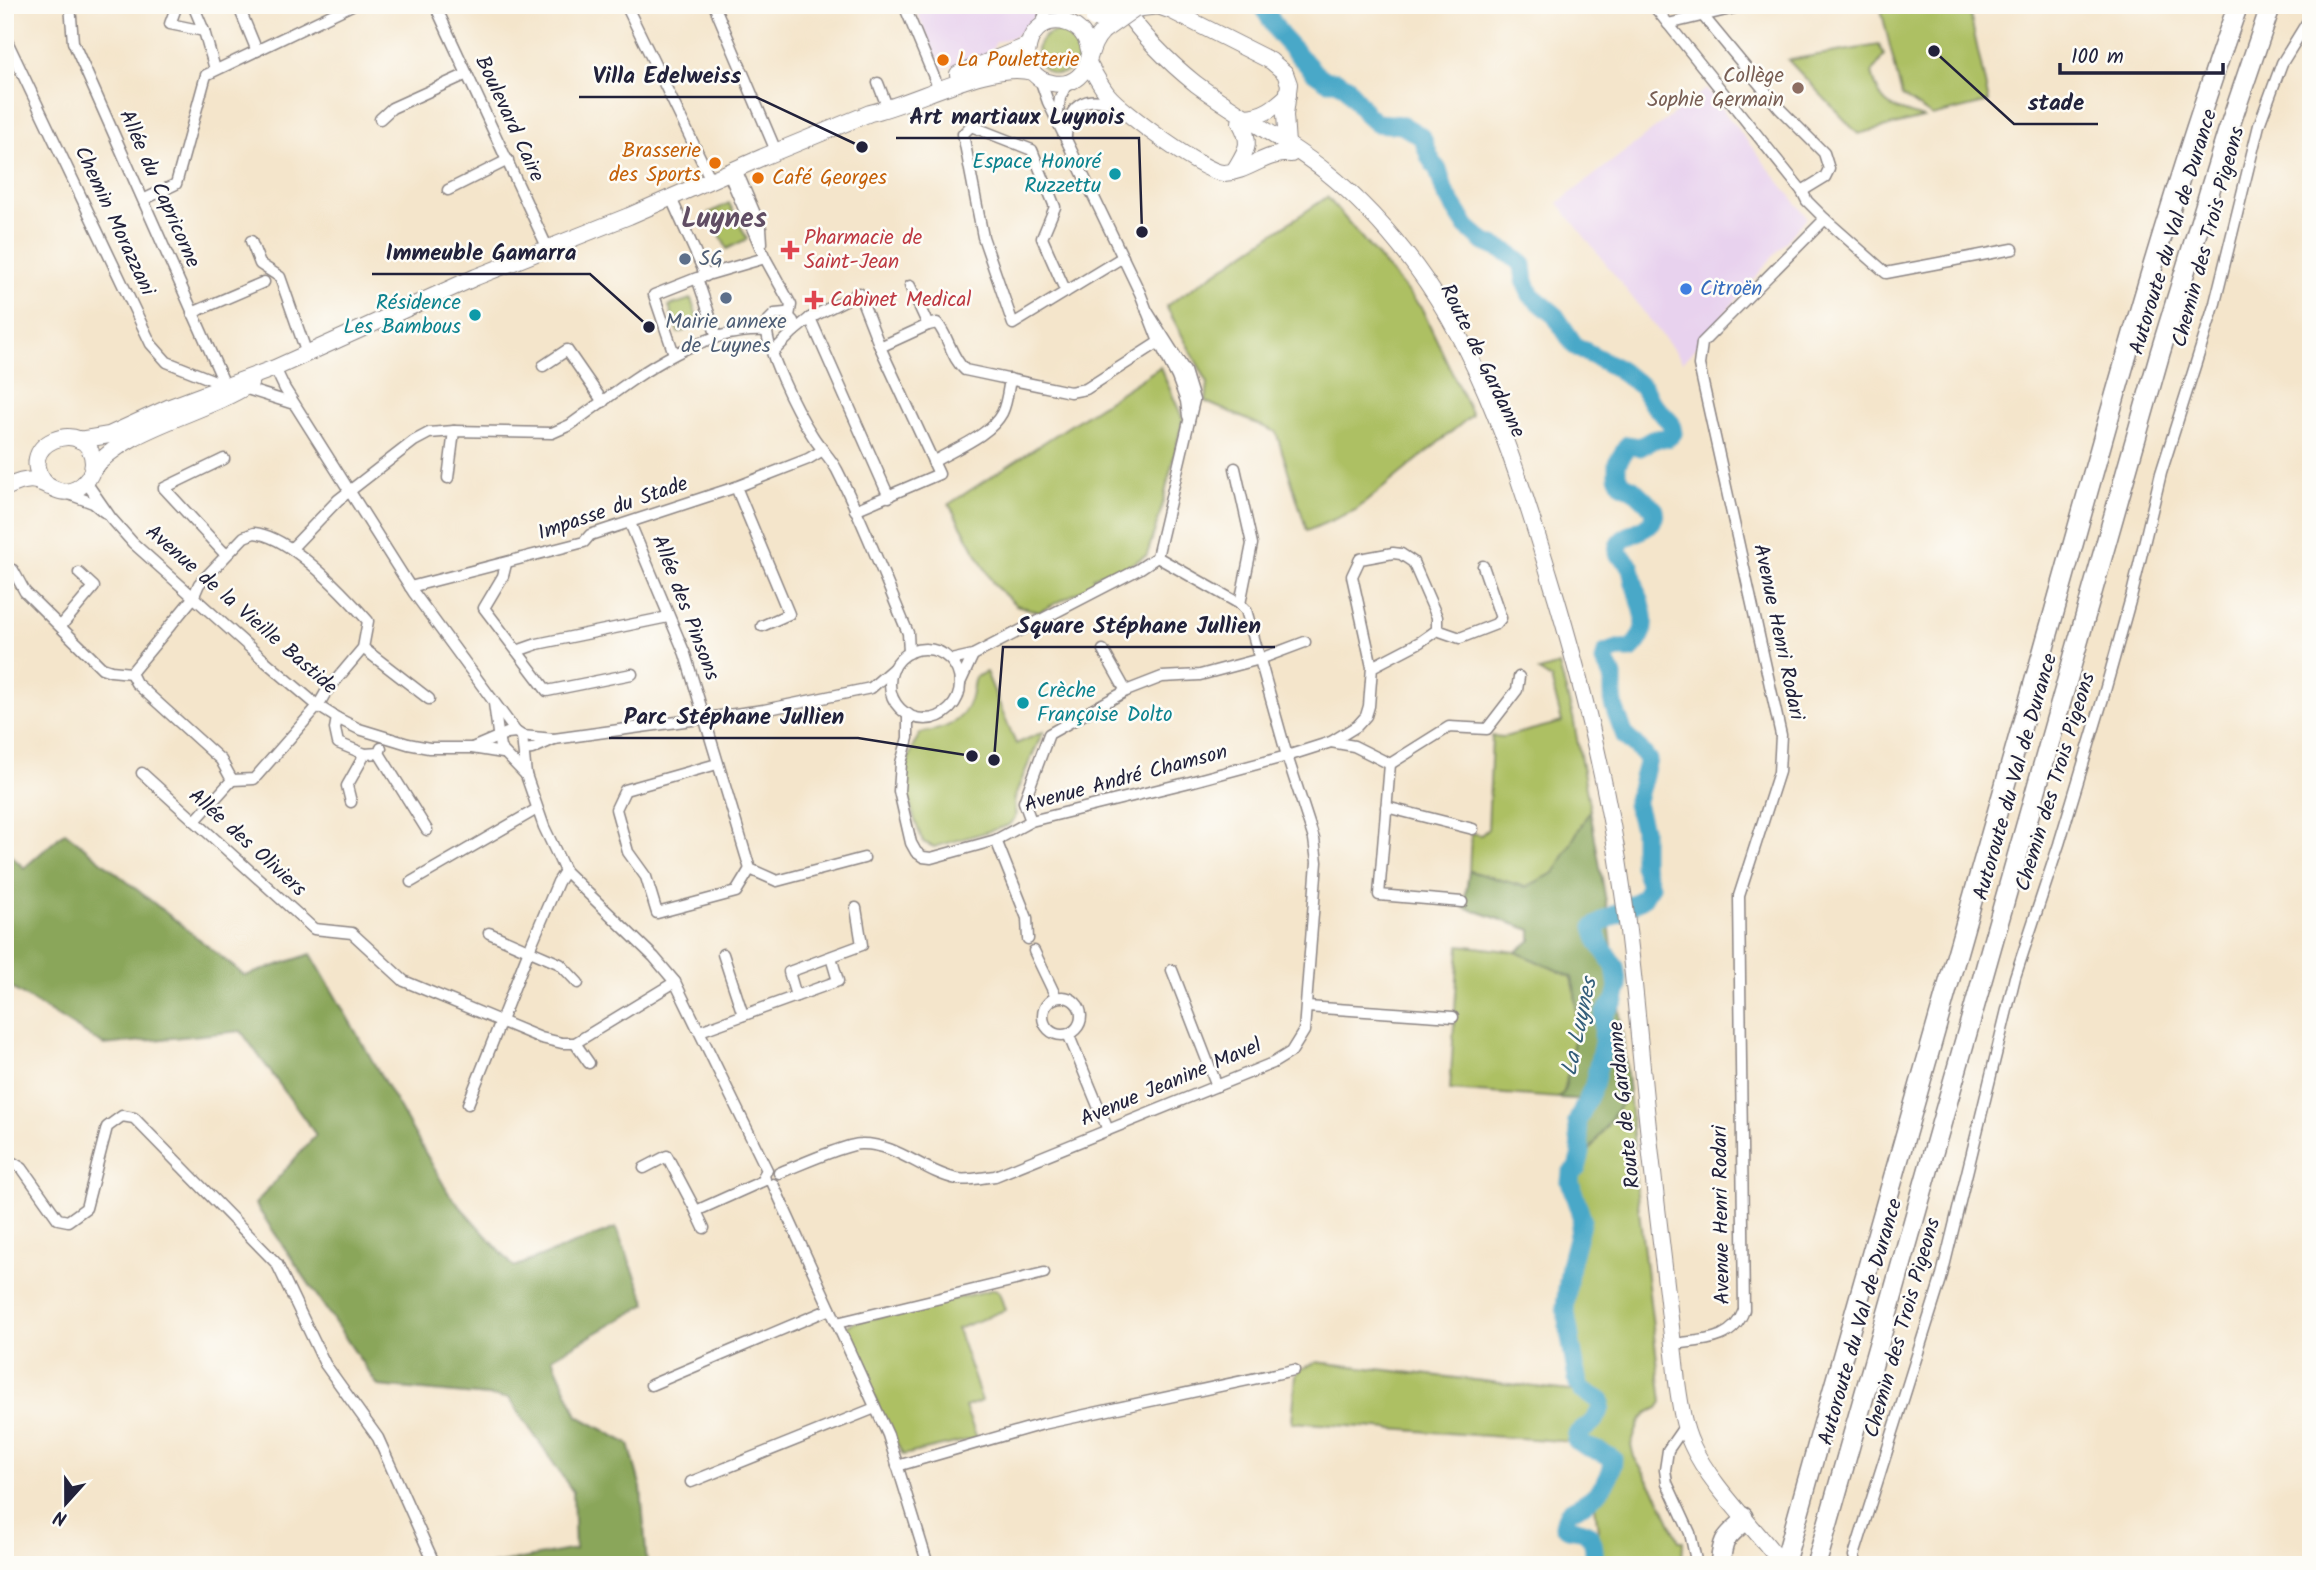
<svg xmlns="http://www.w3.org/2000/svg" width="2316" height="1570" viewBox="0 0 2316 1570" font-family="Kalam,sans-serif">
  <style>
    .built { fill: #e8d2ee }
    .green { fill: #adc064; stroke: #687150; stroke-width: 2 }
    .forest { fill: #8aa65a; stroke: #56644a; stroke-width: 2 }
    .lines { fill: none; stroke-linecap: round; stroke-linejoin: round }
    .river { stroke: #4aa8c8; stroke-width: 19 }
    .minor-casing { stroke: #8b8483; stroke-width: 13 }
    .secondary-casing { stroke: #8b8483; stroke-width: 18 }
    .motorway-casing { stroke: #8b8483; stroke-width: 22 }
    .minor { stroke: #fff; stroke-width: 10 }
    .secondary { stroke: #fff; stroke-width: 16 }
    .motorway { stroke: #fff; stroke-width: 19 }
    .secondary-bridge-casing { stroke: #8b8483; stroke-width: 18; stroke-linecap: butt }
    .secondary-bridge { stroke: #fff; stroke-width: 16 }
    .food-dot { fill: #e8710a; stroke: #fdfcf7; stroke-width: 2.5 }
    .education-dot { fill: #8d6e63; stroke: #fdfcf7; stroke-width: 2.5 }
    .culture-dot { fill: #0f9aa8; stroke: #fdfcf7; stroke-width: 2.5 }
    .health-dot { fill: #e0444e; stroke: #fdfcf7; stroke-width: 2.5 }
    .service-dot { fill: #5c6f8a; stroke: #fdfcf7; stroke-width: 2.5 }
    .shop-dot { fill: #3f7fe0; stroke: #fdfcf7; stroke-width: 2.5 }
    .labels { text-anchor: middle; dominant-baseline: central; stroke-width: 5; stroke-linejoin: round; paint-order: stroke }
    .food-label { font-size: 21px; fill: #c56008; stroke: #fdfcf7; text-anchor: start }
    .education-label { font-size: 21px; fill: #785e54; stroke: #fdfcf7; text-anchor: end }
    .street-label { font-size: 21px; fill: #22223b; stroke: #fdfcf7 }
    .culture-label { font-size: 21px; fill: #0d838f; stroke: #fdfcf7; text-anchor: end }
    .health-label { font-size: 21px; fill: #be3a42; stroke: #fdfcf7; text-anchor: start }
    .service-label { font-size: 21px; fill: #4e5e75; stroke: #fdfcf7; text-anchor: start }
    .shop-label { font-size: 21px; fill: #366cbe; stroke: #fdfcf7; text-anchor: start }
    .water-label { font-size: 23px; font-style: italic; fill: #345e7a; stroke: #fdfcf7 }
    .district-label { font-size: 28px; font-weight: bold; fill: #604d63; stroke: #fdfcf7 }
    .leader { fill: none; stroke: #22223b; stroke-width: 2.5 }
    .callout-dot { fill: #22223b; stroke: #fdfcf7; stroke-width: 2.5 }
    .callout-label { font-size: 23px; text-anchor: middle; font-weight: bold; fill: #22223b; stroke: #fdfcf7; stroke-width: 5; stroke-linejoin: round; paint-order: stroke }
  </style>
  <rect width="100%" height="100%" fill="#fdfcf7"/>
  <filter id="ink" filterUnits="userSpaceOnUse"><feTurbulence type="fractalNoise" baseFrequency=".0143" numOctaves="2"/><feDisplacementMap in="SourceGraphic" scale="14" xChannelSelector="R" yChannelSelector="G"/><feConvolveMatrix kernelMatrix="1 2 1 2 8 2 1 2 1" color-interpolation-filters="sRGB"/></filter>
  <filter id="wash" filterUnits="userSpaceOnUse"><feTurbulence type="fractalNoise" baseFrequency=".00686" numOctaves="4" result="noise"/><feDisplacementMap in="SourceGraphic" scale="28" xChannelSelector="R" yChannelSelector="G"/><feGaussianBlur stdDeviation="1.57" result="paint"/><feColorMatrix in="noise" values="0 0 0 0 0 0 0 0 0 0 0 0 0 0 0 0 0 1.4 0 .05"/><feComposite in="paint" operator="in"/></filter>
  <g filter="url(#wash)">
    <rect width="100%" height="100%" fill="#f4e5cb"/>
    <g class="built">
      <path d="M914,5H1040L1036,16L1016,36L996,42L989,56L941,69Z"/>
      <path d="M1706,89L1807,217L1683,362L1558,203Z"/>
    </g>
    <g class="green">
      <path d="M1880,5H1968L1989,102L1932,116L1902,96Z"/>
      <circle cx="1058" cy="53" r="21"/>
      <path d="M1879,45L1884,55L1872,73C1881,109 1891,107 1923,118L1858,134L1788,60Z"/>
      <path d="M1327,197L1422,309L1472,415L1356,510L1307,531L1276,432L1206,402L1208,383L1166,306Z"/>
      <path d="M729,203L747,239L727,249L709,213Z"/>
      <path d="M691,299L700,325L678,333L669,306Z"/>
      <path d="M1160,367L1183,419L1160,514L1147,555L1114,574L1112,570L1093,577L1096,583L1039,612L1016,605L994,585L949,504Z"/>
      <path d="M1559,665L1573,717L1590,810L1555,873L1526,887L1469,871L1471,833L1481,835L1488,829L1492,736L1504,737L1562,722L1551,679L1539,671Z"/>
      <path d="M986,672L1016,744L1043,732C1034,753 1022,775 1015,798C1011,812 1023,814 1007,826L934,847L923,842C909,807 895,768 921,733C945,729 961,724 970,700C973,692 972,685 975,677Z"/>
      <path d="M1459,945L1516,952L1572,977C1582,1017 1572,1053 1564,1092L1558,1098L1450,1090Z"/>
      <path d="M1629,1092L1634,1143L1632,1152L1662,1402L1658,1408L1647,1413L1640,1421L1631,1445L1634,1457L1658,1496L1679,1541H1683L1682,1565H1602L1595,1505C1610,1494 1619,1480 1620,1462L1609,1451L1580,1442L1578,1437L1593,1427L1605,1404L1603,1400L1581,1384L1578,1352L1573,1342L1568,1309L1574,1254L1584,1218L1574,1174Z"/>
      <path d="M995,1289L999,1292L1005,1310L957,1329L982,1401L965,1407L977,1438L903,1455L882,1415L845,1328L852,1323Z"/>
      <path d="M1316,1362L1579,1392L1599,1402V1407L1594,1414L1592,1422L1574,1434V1442L1292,1422L1296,1375L1299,1370Z"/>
    </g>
    <g class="forest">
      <path d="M1590,810L1608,913L1629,1092L1580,1165L1573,1168L1579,1149L1575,1127L1586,1100L1558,1098L1564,1092C1572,1053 1582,1017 1572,977L1516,952L1531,940V930L1464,907L1469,871L1526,887L1554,873Z"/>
      <path d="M65,832L245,976L311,954L449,1194L514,1267L616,1228L647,1304L552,1358L578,1416L629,1444L641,1488L647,1565H490L575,1549L573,1492L509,1398L378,1386L255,1204L316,1135L241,1031L104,1045L5,984V850L24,868Z"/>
    </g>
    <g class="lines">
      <path class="river" d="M1262,5L1280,35L1314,72L1327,81H1337L1347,87L1366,114L1376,123L1402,125L1422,137L1430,158L1438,170L1445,193L1467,227L1484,242L1507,252L1523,265L1525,282L1531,295L1554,314L1575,346L1613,366L1643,387L1651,402L1671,423L1673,433L1667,438L1654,439L1640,447L1628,445L1617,463V476L1622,484L1633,489L1655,510C1656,537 1617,528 1617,553C1638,571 1628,567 1636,589C1645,612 1651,630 1631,649H1618L1606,653L1604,661L1613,676V704L1625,736L1641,751L1648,760L1636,804L1643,829V865L1650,886L1643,898L1594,927L1599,943L1615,967L1618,987L1615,1000L1604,1014L1603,1043L1594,1085L1577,1122L1581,1153L1577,1168L1571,1173L1570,1182L1582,1219L1570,1265L1565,1307L1578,1384L1582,1390L1601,1401C1602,1417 1589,1426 1577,1434L1576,1440C1587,1450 1599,1448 1613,1459C1613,1476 1601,1492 1586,1502C1573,1511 1568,1506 1564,1525C1570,1530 1572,1529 1580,1530C1595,1533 1596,1553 1592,1565"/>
    </g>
  </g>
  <g filter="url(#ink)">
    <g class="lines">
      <defs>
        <g id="minor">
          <path d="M70,5L73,42L225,385"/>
          <path d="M177,5L170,24L204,31"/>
          <path d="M193,5L204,31L215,69"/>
          <path d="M238,5L257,51"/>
          <path d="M435,5L548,249"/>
          <path d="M626,5L711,180"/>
          <path d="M714,5L776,151"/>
          <path d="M904,5L939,89"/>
          <path d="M1059,5L1068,23"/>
          <path d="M1653,5L1802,191L1807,201L1825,219"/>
          <path d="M1694,5L1780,109L1824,153L1829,169L1825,177L1802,191"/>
          <path d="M1668,24L1747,5"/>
          <path d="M1041,26L1047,5"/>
          <path d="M5,37L151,344L167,362L225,385"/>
          <path d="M1040,79L1048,102L1140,293L1159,342L1177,377L1186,401L1188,416"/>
          <path d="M878,83L888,109"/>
          <path d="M380,119L392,108L467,74"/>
          <path d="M1057,119L1060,98L1067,83"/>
          <path d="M1066,136C1068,106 1084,94 1113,104"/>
          <path d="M736,169L761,228L762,243"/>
          <path d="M728,172L765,258L791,305L789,316"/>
          <path d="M448,190L508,160"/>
          <path d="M671,198L706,276"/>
          <path d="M145,199L176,184L206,75L352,5"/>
          <path d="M251,241L260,264L280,277L307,354"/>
          <path d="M700,277L765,258"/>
          <path d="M910,286L928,325"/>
          <path d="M1066,292L1042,238L1055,207L1032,150L971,126L963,134L983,237L1013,324L1123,257"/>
          <path d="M192,313L264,282"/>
          <path d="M810,318L889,497"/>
          <path d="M794,331L810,318L859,293L880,347L939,474L855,510"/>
          <path d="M880,347L928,325L937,323C949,337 951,358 965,370L1070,392L1086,389L1159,342"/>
          <path d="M773,352L794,331L793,321L785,313L775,314L767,322C763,346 797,412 812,435C819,447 830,457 837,470C864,523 885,579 908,633L909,653"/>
          <path d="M674,354L654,295L697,278L717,337"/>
          <path d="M543,366L567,350L603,402"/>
          <path d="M275,368L285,389L414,593L516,732L522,736L526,775L544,827L565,871L654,957L675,982L767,1170L764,1175L765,1180"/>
          <path d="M244,388L294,404"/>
          <path d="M224,459L164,488L226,555"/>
          <path d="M933,462C954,449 990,436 1002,413C1007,403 1008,390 1010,379"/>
          <path d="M1235,468L1252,544L1240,604"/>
          <path d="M448,478L454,431"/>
          <path d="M86,482L111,518L133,543L265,661L318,706L337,718L359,729L408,744L429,748H472L503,753"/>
          <path d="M736,487L789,614L762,626"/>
          <path d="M66,493L93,503L104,512"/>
          <path d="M630,523L685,654L750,869"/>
          <path d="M254,533C290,536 344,594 368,621L363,648L326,692L318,706L254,779L232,780L221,760L136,683L131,673L193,598L199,584L244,537Z"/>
          <path d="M292,548L338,500L414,441L429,433L454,431L552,433L570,425C628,384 692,327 767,331"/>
          <path d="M506,564L503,576L484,608L547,691L632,674"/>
          <path d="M13,570L25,592L102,668L111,671L131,673"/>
          <path d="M410,587L584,542L590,535L736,487L808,459L823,450"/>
          <path d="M61,626L94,587L79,573"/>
          <path d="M1437,630L1460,638L1496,624L1501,618L1483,566"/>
          <path d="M363,648L429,699"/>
          <circle cx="925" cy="684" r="35"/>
          <path d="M1103,650L1126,691"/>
          <path d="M517,651L537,644L668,617"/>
          <path d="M951,660L973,655L1139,569L1157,557L1194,400L1185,371L1147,311"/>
          <path d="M960,683L973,655"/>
          <path d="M494,703L500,748L526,775"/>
          <path d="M908,714V738L901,763L899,791L911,843L916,852L923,857L931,858L996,840L1031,821L1190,782L1287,756L1331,742L1354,746L1390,764L1379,895L1462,902"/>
          <path d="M337,718L335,729L338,743L365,754"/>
          <path d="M522,736L554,739L764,710L871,688L894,668"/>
          <path d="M1331,742L1357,726L1366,716L1369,706L1372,667L1352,576L1360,559L1393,553L1401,554L1413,562L1437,617V630L1420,642L1372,667"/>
          <path d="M472,748L507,733L516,732"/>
          <path d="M524,750L532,749L554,739"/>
          <path d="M379,753L427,830"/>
          <path d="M717,764L625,790L616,809L628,852L646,877L657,913L736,892L750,869"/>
          <path d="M1390,764L1449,727L1487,729L1517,690L1519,677"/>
          <path d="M142,773L314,929L352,933L404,981L541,1038L562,1043H575L675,982"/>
          <path d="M351,802L347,786L365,754L379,753L381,748"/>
          <path d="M1386,807L1473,829"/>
          <path d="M195,821L232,780"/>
          <path d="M1031,821L1024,802L1049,734L1126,691L1162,677L1200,675L1260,659L1305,642"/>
          <path d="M996,840L1027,918L1028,939"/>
          <path d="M750,869L777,881L864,858"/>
          <path d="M411,882L537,809"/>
          <path d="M489,933L560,964L578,983"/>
          <path d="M1034,951L1056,997"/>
          <path d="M723,954L743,1015"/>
          <path d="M1172,970L1217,1086"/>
          <path d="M796,996L789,972L862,945L856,908"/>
          <circle cx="1062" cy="1016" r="19"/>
          <path d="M1307,1007L1453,1017"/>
          <path d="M700,1031L838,981L831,957"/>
          <path d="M1069,1036L1108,1130"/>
          <path d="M575,1043L589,1063"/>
          <path d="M468,1104L529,950L558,882L565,871"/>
          <path d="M5,1158L22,1168L58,1219L68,1221L86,1208L107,1127L122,1116L134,1118L277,1264L325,1364L378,1438L435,1565"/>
          <path d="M644,1168L667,1156L696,1211"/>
          <path d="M779,1173C797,1166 846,1144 861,1144C897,1143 923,1172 957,1179C969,1181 984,1177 995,1176L1273,1063L1291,1052L1304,1031L1317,862L1314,839L1287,756L1246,610L1240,604L1157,557"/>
          <path d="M773,1184L888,1435L928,1565"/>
          <path d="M704,1228L696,1211L765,1180"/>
          <path d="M837,1323L1044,1273"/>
          <path d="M1673,1344C1702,1340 1733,1342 1744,1310L1739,896L1779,772L1781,735L1699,365L1702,343L1825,219L1886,273L2013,249"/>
          <path d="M651,1385L830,1309"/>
          <path d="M1686,1424L1668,1450L1665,1470L1667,1483L1690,1533L1697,1565"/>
          <path d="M897,1466L1043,1424L1294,1370"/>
          <path d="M691,1482L875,1408"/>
          <path d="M1857,1565L1854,1556L1941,1279L2015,977L2059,844L2103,698L2132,594L2161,473L2215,303L2259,125L2282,63L2311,16"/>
        </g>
        <g id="secondary">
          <path d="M1121,5C1142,35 1167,61 1196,84C1238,115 1284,139 1325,171C1360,199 1390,232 1416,267C1482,356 1517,470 1549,574C1581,678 1608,785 1623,893C1634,967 1639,1043 1647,1118C1656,1206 1668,1294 1677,1382C1680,1403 1683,1426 1692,1445C1710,1485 1756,1529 1783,1565"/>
          <path d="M1134,9L1158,6L1172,11L1271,61L1285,73L1289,84L1285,115L1287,144"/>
          <path d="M1089,50C1087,38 1080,27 1067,23C1026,10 1010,76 1052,83C1061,85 1071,83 1078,77C1092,65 1087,47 1103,31"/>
          <path d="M1088,63C1094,73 1100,85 1108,95C1122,112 1205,174 1224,173C1249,172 1264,152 1291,154"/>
          <path d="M958,74L1027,46"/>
          <path d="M1245,117C1264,116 1274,108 1288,95"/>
          <path d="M1234,171C1246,150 1253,145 1240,122"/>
          <path d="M79,440L109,435L170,407L275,368L476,277L629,216L763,157L870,113C913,104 992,60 1032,72"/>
          <path d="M92,471C123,428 204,414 250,384"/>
          <path d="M5,488C14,484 26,478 36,481C51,485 60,497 76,489C86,484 93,474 93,463C91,412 5,445 49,487"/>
        </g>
        <g id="motorway">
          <path d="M1720,1565C1723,1537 1725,1539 1743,1522V1517"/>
          <path d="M1784,1565C1867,1266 1953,968 2038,669C2101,447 2160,223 2238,5"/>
          <path d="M1816,1565L2160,353L2228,131L2271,5"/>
        </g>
      </defs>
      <use href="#minor" class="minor-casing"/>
      <use href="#secondary" class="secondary-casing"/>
      <use href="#motorway" class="motorway-casing"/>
      <use href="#minor" class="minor"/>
      <use href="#secondary" class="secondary"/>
      <use href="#motorway" class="motorway"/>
      <defs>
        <g id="secondary-bridge">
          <path d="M1094,19L1121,5"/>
          <path d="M1103,31L1134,9"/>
        </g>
      </defs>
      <use href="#secondary-bridge" class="secondary-bridge-casing"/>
      <use href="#secondary-bridge" class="secondary-bridge"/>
    </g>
  </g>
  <g class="food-dot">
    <circle cx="943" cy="60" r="7"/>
    <circle cx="715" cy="163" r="7"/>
    <circle cx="758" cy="178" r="7"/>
  </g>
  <circle class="education-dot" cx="1798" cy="88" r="7"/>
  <g class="culture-dot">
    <circle cx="1115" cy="174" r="7"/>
    <circle cx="475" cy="315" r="7"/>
    <circle cx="1023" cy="703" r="7"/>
  </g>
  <g class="health-dot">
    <path d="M786.5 239.5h7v7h7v7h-7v7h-7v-7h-7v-7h7z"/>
    <path d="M810.5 289.5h7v7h7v7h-7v7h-7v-7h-7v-7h7z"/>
  </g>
  <g class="service-dot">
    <circle cx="685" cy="259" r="7"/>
    <circle cx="726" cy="298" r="7"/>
  </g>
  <circle class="shop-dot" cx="1686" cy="289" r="7"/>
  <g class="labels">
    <g class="food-label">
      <text x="957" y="60">La Pouletterie</text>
      <text x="701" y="151" text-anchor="end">Brasserie<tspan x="701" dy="24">des Sports</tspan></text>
      <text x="772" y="178">Café Georges</text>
    </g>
    <g class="education-label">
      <text x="1784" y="76">Collège<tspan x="1784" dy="24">Sophie Germain</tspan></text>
    </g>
    <g class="street-label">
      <text transform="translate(509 119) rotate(65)">Boulevard Caire</text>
      <text transform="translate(159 189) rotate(66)">Allée du Capricorne</text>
      <text transform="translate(114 221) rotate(65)">Chemin Morazzani</text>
      <text transform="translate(2174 232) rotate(-73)">Autoroute du Val de Durance</text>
      <text transform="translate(2209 237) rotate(-75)">Chemin des Trois Pigeons</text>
      <text transform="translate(1482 361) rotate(64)">Route de Gardanne</text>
      <text transform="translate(613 509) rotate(-19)">Impasse du Stade</text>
      <text transform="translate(685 608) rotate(69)">Allée des Pinsons</text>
      <text transform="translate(241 610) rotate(41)">Avenue de la Vieille Bastide</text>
      <text transform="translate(1778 632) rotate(78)">Avenue Henri Rodari</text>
      <text transform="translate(2016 777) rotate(-74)">Autoroute du Val de Durance</text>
      <text transform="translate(1126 779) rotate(-15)">Avenue André Chamson</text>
      <text transform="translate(2056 782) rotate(-73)">Chemin des Trois Pigeons</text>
      <text transform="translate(247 843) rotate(42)">Allée des Oliviers</text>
      <text transform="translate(1171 1083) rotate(-23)">Avenue Jeanine Mavel</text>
      <text transform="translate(1625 1105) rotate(-96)">Route de Gardanne</text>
      <text transform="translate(1722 1215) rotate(-91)">Avenue Henri Rodari</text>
      <text transform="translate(1861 1322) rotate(-74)">Autoroute du Val de Durance</text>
      <text transform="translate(1903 1328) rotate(-74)">Chemin des Trois Pigeons</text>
    </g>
    <g class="culture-label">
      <text x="1101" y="162">Espace Honoré<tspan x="1101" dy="24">Ruzzettu</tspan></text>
      <text x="461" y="303">Résidence<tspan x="461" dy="24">Les Bambous</tspan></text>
      <text x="1037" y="691" text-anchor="start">Crèche<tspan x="1037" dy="24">Françoise Dolto</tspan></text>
    </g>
    <g class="health-label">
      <text x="804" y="238">Pharmacie de<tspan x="804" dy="24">Saint-Jean</tspan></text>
      <text x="830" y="300">Cabinet Medical</text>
    </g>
    <g class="service-label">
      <text x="699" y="259">SG</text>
      <text x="726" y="322" text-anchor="middle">Mairie annexe<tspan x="726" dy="24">de Luynes</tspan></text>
    </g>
    <g class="shop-label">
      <text x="1700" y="289">Citroën</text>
    </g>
    <g class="water-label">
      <text transform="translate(1580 1027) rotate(-78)">La Luynes</text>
    </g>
    <g class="district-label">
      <text x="724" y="219">Luynes</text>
    </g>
  </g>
  <path class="leader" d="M862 147L756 97H579M1934 51L2014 124H2098M1142 232L1139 138H896M649 327L590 274H372M994 760L1003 647H1275M972 756L858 738H609"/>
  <g class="callout-dot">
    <circle cx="862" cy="147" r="7"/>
    <circle cx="1934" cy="51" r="7"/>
    <circle cx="1142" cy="232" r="7"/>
    <circle cx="649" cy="327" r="7"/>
    <circle cx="994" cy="760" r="7"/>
    <circle cx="972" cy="756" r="7"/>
  </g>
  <g class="callout-label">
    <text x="667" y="83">Villa Edelweiss</text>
    <text x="2056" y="110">stade</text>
    <text x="1017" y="124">Art martiaux Luynois</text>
    <text x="481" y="260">Immeuble Gamarra</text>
    <text x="1139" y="633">Square Stéphane Jullien</text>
    <text x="734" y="724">Parc Stéphane Jullien</text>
  </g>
  <rect width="2316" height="1570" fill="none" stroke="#fdfcf7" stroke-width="28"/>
  <g transform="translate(66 1503) rotate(201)" stroke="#fdfcf7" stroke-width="5" paint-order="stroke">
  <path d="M0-5L12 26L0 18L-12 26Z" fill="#22223b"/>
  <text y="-10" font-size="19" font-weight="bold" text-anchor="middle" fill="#22223b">N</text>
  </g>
  <path d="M2060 63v10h163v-10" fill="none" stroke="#22223b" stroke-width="3.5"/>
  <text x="2071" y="63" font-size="21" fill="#22223b" stroke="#fdfcf7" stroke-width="5" paint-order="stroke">100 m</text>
</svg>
